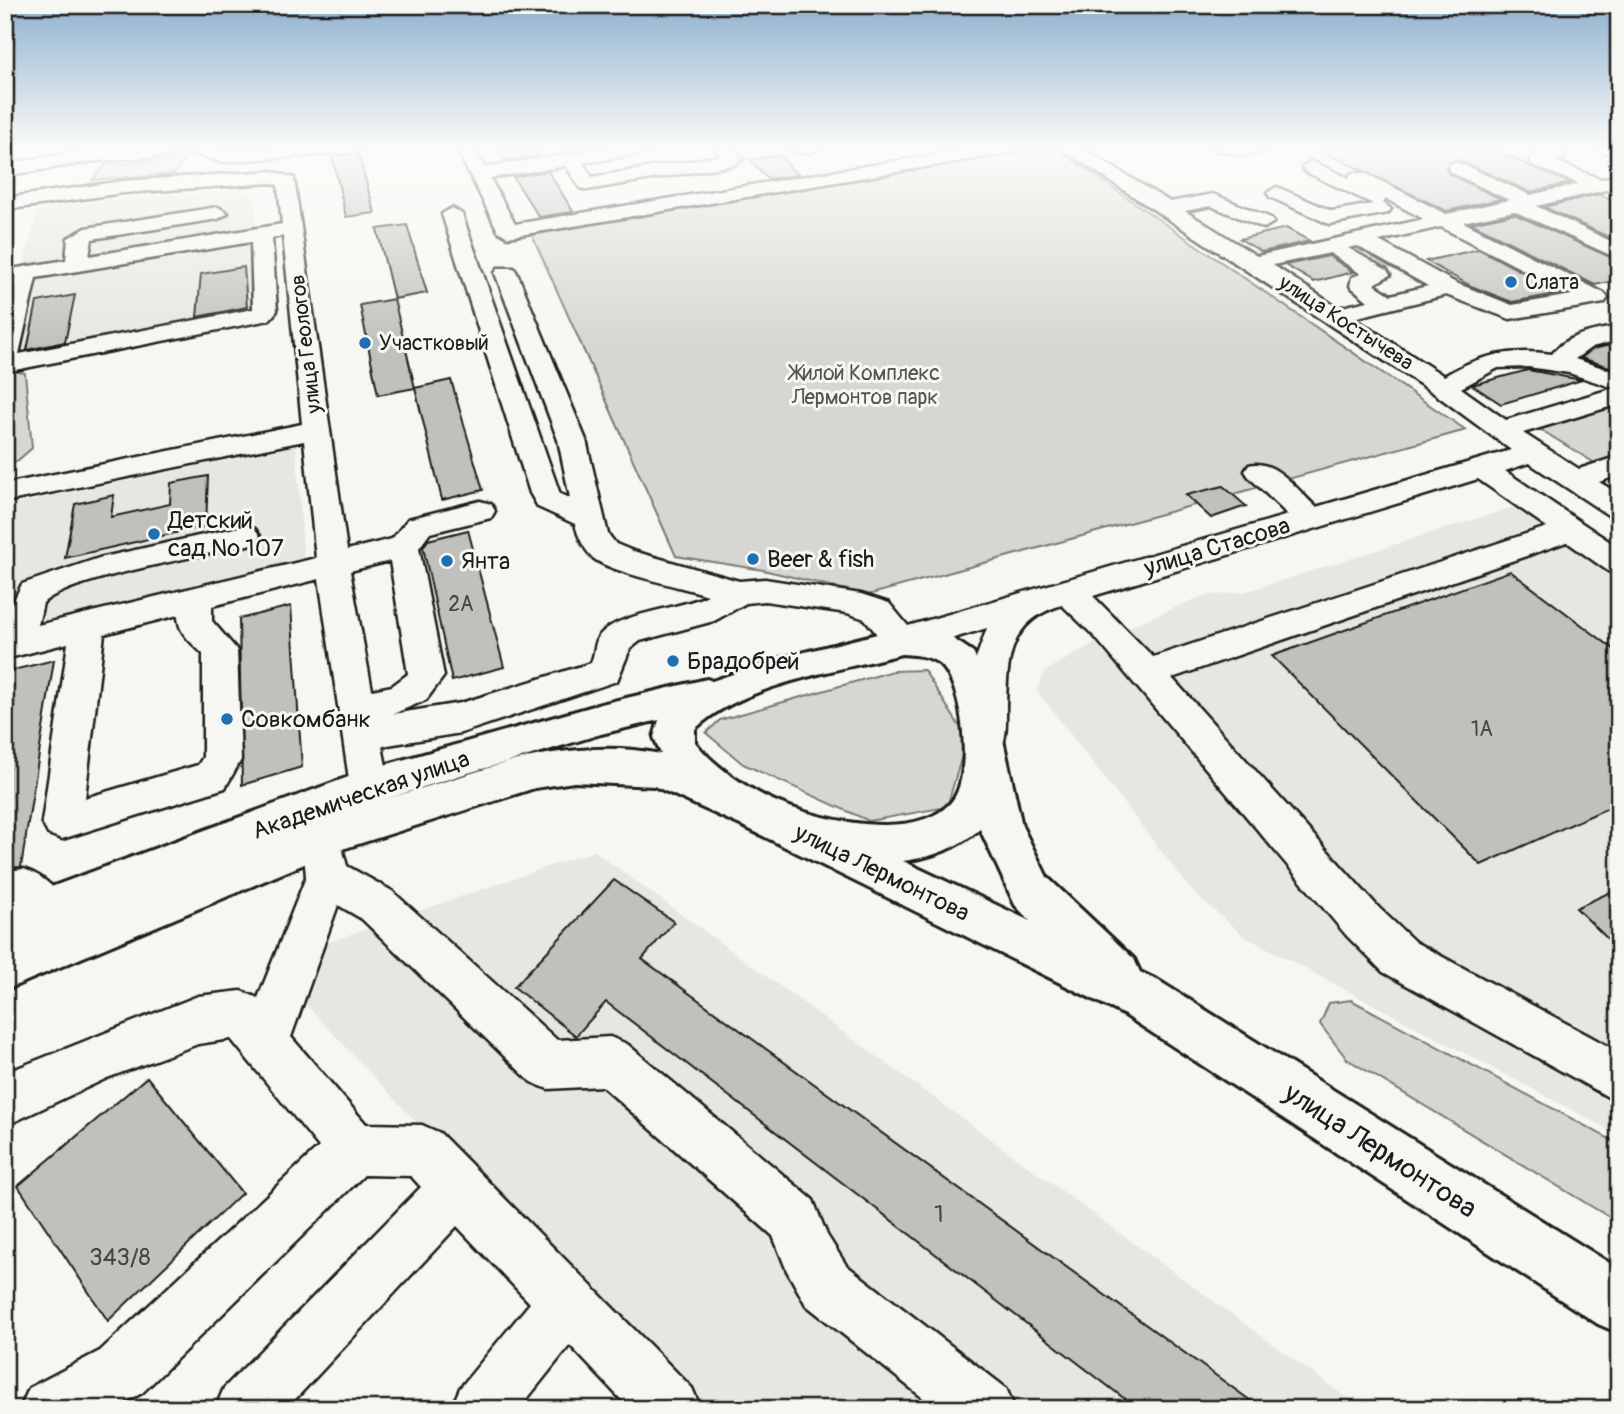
<svg xmlns="http://www.w3.org/2000/svg" width="1624" height="1414" viewBox="0 0 1624 1414" font-family="Pangolin,sans-serif">
  <style>
    .built { fill: #e6e6e2 }
    .green { fill: #d6d6d2; stroke: #797977; stroke-width: 2 }
    .building { fill: #c0c0bd; stroke: #1c1c1c; stroke-width: 2 }
    .lines { fill: none; stroke-linecap: round; stroke-linejoin: round }
    .minor-casing { stroke: #1c1c1c; stroke-width: 5 }
    .major-casing { stroke: #1c1c1c; stroke-width: 6 }
    .minor { fill: #f6f6f2; fill-rule: evenodd }
    .major { fill: #f6f6f2; fill-rule: evenodd }
    .poi-dot { fill: #1f6fb2; stroke: #f6f6f2; stroke-width: 2.5 }
    .labels { text-anchor: middle; dominant-baseline: central; stroke-width: 6; stroke-linejoin: round; paint-order: stroke }
    .far-poi-label { font-size: 21px; fill: #1c1c1c; stroke: #f6f6f2; text-anchor: start }
    .far-street-label { font-size: 21px; fill: #1c1c1c; stroke: #f6f6f2 }
    .far-park-label { font-size: 21px; fill: #545453; stroke: #f6f6f2 }
    .number-label { font-size: 21px; fill: #454544 }
    .poi-label { font-size: 24px; fill: #1c1c1c; stroke: #f6f6f2; text-anchor: start }
    .street-label { font-size: 24px; fill: #1c1c1c; stroke: #f6f6f2 }
    .near-number-label { font-size: 24px; fill: #454544 }
    .near-street-label { font-size: 28px; fill: #1c1c1c; stroke: #f6f6f2 }
  </style>
  <rect width="100%" height="100%" fill="#f6f6f2"/>
  <filter id="ink" filterUnits="userSpaceOnUse"><feTurbulence type="fractalNoise" baseFrequency=".0143" numOctaves="2"/><feDisplacementMap in="SourceGraphic" scale="14" xChannelSelector="R" yChannelSelector="G"/><feConvolveMatrix kernelMatrix="1 2 1 2 8 2 1 2 1" color-interpolation-filters="sRGB"/></filter>
  <g filter="url(#ink)">
    <g class="built">
      <path d="M243,190L256,197V231L21,271L39,209L121,198Z"/>
      <path d="M256,239L257,318L5,365V281Z"/>
      <path d="M296,446L304,562L5,633V506Z"/>
      <path d="M1539,499L1619,554V1135L1244,936L1192,891L1037,691L1044,672L1103,638L1203,596L1245,592Z"/>
      <path d="M594,851L1362,1409H686L267,963Z"/>
    </g>
    <g class="green">
      <path d="M1053,147L1466,430L868,595L763,570L676,556L532,235Z"/>
      <path d="M185,160L174,174L92,180L105,165Z"/>
      <path d="M5,370L25,373L32,448L17,461L5,465Z"/>
      <path d="M1619,390V478L1525,420Z"/>
      <path d="M924,670L967,738L947,807L869,821L743,764L706,733L720,720L893,671Z"/>
      <path d="M1351,1000L1619,1144V1223L1347,1059L1320,1024L1329,1003Z"/>
    </g>
    <g class="building">
      <path d="M496,147H532L538,156L504,161Z"/>
      <path d="M1313,147H1487L1570,183L1530,192L1456,159L1446,167L1449,174L1501,199L1447,211Z"/>
      <path d="M358,154L375,213L346,217L332,156Z"/>
      <path d="M778,155L798,175L768,179L750,160Z"/>
      <path d="M548,171L571,208L573,212L539,217L513,177Z"/>
      <path d="M1599,194L1619,203V242L1544,207Z"/>
      <path d="M1514,214L1619,261V280L1595,285L1471,223Z"/>
      <path d="M407,225L427,293L394,299L377,229Z"/>
      <path d="M1286,228L1310,241L1262,252L1240,239Z"/>
      <path d="M1479,249L1562,293L1512,302L1471,286L1426,261Z"/>
      <path d="M1329,256L1353,272L1314,282L1285,265Z"/>
      <path d="M244,267L247,307L197,317L201,274Z"/>
      <path d="M75,295L65,342L27,350L37,302Z"/>
      <path d="M394,299L415,388L378,395L360,305Z"/>
      <path d="M1619,343V370L1581,358L1593,349Z"/>
      <path d="M1528,370L1582,380L1501,404L1472,385Z"/>
      <path d="M451,380L483,490L442,500L415,388Z"/>
      <path d="M208,476L206,526L65,558L75,504L114,495L111,517L170,504L171,483Z"/>
      <path d="M1223,486L1246,506L1211,518L1186,495Z"/>
      <path d="M468,530L504,667L452,681L423,547L428,540Z"/>
      <path d="M1510,571L1619,653V803L1481,865L1272,656Z"/>
      <path d="M291,606L302,767L242,785L239,619Z"/>
      <path d="M54,660L21,867L5,868V672Z"/>
      <path d="M614,880L674,922L642,959L1262,1409H1138L606,1002L576,1036L514,987Z"/>
      <path d="M1619,888V950L1576,908Z"/>
      <path d="M147,1077L242,1193L108,1321L18,1186Z"/>
    </g>
    <g class="lines">
      <defs>
        <g id="minor">
          <path d="M136,147H209L222,150L365,147L356,152L222,162L195,154L95,161L5,176V164L95,149Z"/>
          <path d="M456,147H474L485,167L616,147H661L652,152L583,163L592,177L720,156L713,147H732L743,159L734,165L587,190L580,188L566,166L490,178L515,224L981,147H1024L1015,152L508,237L498,231Z"/>
          <path d="M789,147H820C814,155 795,155 789,147Z"/>
          <path d="M1058,147H1080L1170,202L1213,194L1271,218L1274,222L1264,228L1211,206L1185,211L1257,256L1424,219L1386,199L1383,203L1391,209L1388,213L1329,224L1270,197L1267,193L1277,187L1332,211L1373,204L1304,171L1302,167L1311,161L1349,178L1351,173H1365L1446,214L1509,200L1450,172L1448,168L1450,164L1457,162L1530,195L1579,184L1532,165L1530,158L1537,153L1533,147C1544,147 1557,145 1565,155L1563,159L1555,161L1601,179L1619,175V187L1536,206L1619,245V259L1514,211L1463,222L1604,293L1608,298L1604,303L1510,319L1446,295L1354,318L1444,376C1478,355 1512,348 1552,354C1568,333 1595,331 1619,326V340L1592,347L1575,359L1619,373V404L1523,433L1579,469L1619,456V475L1599,482L1619,494V518L1608,515L1529,463L1505,471L1619,548V574L1608,571L1567,542L1172,678L1379,908L1415,942L1619,1052V1103L1383,972L1347,936L1095,637L1062,605C1008,621 1007,660 1006,710C1006,725 1007,739 999,753L986,757L973,753L967,742L975,661L987,628L901,654L889,650L865,619L847,613L765,601L746,603L714,621L640,641L630,649L617,681L461,733L382,746L390,786L384,798L370,802L356,798L350,786L319,579L212,606V621L237,650L241,760L225,788L62,839L48,834L42,822L68,643L5,659V618L22,584L99,558L244,526L255,529L260,536L255,543C212,555 70,577 43,603L38,625L316,558L304,441L5,502V484L302,424L283,236L272,238L277,311L269,320L15,370L5,368V311L13,282L5,284V270L66,260L68,238L86,228L218,207L228,213L218,219L92,239L89,256L282,224L278,185L270,183L123,193L5,210V198L123,181L271,171L294,178L347,550L392,539L408,519L480,501L491,504L495,511L491,518L430,533L419,548L444,676L426,700L393,714L461,703L591,663C595,654 594,644 599,636C617,612 680,610 708,595C683,587 611,573 593,558C584,549 578,537 575,524L538,507L530,493L442,214L452,208L462,214L560,494L570,498L558,440L495,273L498,268H514L517,273L586,440L608,534L616,544L633,551L739,581L765,579L861,594L889,603L908,626L1288,515L1249,477L1245,471L1249,465C1275,458 1298,491 1316,507L1511,450L1435,394ZM1441,227L1572,295L1512,305L1456,283L1379,241ZM251,242L253,309L19,354L36,278ZM1357,246L1428,286L1391,295L1374,284L1390,275L1387,270L1348,248ZM1330,253L1361,274L1352,277L1350,286L1368,301L1338,308L1273,265ZM1528,367L1569,373L1614,388L1506,420L1461,388L1498,368ZM1478,479L1547,527L1153,657L1093,596ZM390,561L408,674L392,686L372,690L350,571ZM178,615C178,633 191,642 203,654V757L198,765L85,798L104,634Z"/>
          <path d="M1214,147H1270L1267,151L1246,155L1217,151Z"/>
          <path d="M1618,147L1605,153L1596,148L1597,147Z"/>
          <path d="M325,835L340,840L347,866L392,891L557,1040L610,1037L627,1044L813,1200L827,1235L846,1265L1006,1388L1015,1409H937L806,1305L787,1271L773,1236L602,1086L548,1089L531,1082L362,919L338,905L291,1037L366,1124L422,1125L440,1133L692,1388L701,1409H630L570,1345L519,1409H451L460,1388L530,1303L457,1226L286,1409H215L224,1388L421,1187L411,1176L364,1175L142,1393L112,1409H20L29,1388L100,1351L319,1147L231,1039L198,1044L107,1078L5,1126V1073L198,996L241,991L258,998L306,877L304,853L310,840Z"/>
          <path d="M24,869C44,876 59,890 68,910L61,924L46,930L31,924L15,908L5,909V871Z"/>
        </g>
        <path id="major" d="M901,628L949,636L973,652L994,699L1022,826L1047,877L1134,959L1140,972L1159,981L1619,1269V1333L1598,1324L1125,1015L747,828L654,786L574,782L535,788L333,852L5,990V904L370,769L601,704L707,679L712,681L781,658ZM901,654C915,655 930,655 941,665C964,687 973,776 952,801C916,845 810,819 766,797C742,785 712,764 695,742V729C742,684 839,671 901,654ZM659,720L654,737L661,754C562,734 466,775 373,803L601,734ZM980,829L1015,905L1030,921L903,861C933,857 957,848 980,829Z"/>
      </defs>
      <use href="#minor" class="minor-casing"/>
      <use href="#major" class="major-casing"/>
      <use href="#minor" class="minor"/>
      <use href="#major" class="major"/>
    </g>
  </g>
  <linearGradient id="sky" x2="0" y2="1"><stop stop-color="#90b1cf"/><stop offset="0.43" stop-color="#fbfbf9"/><stop offset="1" stop-color="#fbfbf9" stop-opacity="0"/></linearGradient>
  <rect width="1624" height="345" fill="url(#sky)"/>
  <g class="poi-dot">
    <circle cx="1511" cy="282" r="7"/>
    <circle cx="365" cy="343" r="7"/>
    <circle cx="154" cy="534" r="7"/>
    <circle cx="753" cy="559" r="7"/>
    <circle cx="447" cy="561" r="7"/>
    <circle cx="673" cy="661" r="7"/>
    <circle cx="227" cy="719" r="7"/>
  </g>
  <g class="labels">
    <g class="far-poi-label">
      <text x="1525" y="282">Слата</text>
      <text x="379" y="343">Участковый</text>
    </g>
    <g class="far-street-label">
      <text transform="translate(1346 323) rotate(33)">улица Костычева</text>
      <text transform="translate(306 344) rotate(-97)">улица Геологов</text>
    </g>
    <g class="far-park-label">
      <text x="865" y="373">Жилой Комплекс<tspan x="865" dy="24">Лермонтов парк</tspan></text>
    </g>
    <g class="number-label">
      <text x="461" y="604">2А</text>
      <text x="1482" y="729">1А</text>
    </g>
    <g class="poi-label">
      <text x="168" y="520">Детский<tspan x="168" dy="28">сад № 107</tspan></text>
      <text x="767" y="559">Beer &amp; fish</text>
      <text x="461" y="561">Янта</text>
      <text x="687" y="661">Брадобрей</text>
      <text x="241" y="719">Совкомбанк</text>
    </g>
    <g class="street-label">
      <text transform="translate(1217 547) rotate(-17)">улица Стасова</text>
      <text transform="translate(361 795) rotate(-19)">Академическая улица</text>
      <text transform="translate(882 873) rotate(26)">улица Лермонтова</text>
    </g>
    <g class="near-number-label">
      <text x="939" y="1214">1</text>
      <text x="120" y="1257">343/8</text>
    </g>
    <g class="near-street-label">
      <text transform="translate(1380 1151) rotate(33)">улица Лермонтова</text>
    </g>
  </g>
  <rect width="1624" height="1414" fill="none" stroke="#f6f6f2" stroke-width="28"/>
  <rect x="14" y="14" width="1596" height="1386" fill="none" stroke="#1c1c1c" stroke-width="2.5" filter="url(#ink)"/>
</svg>
